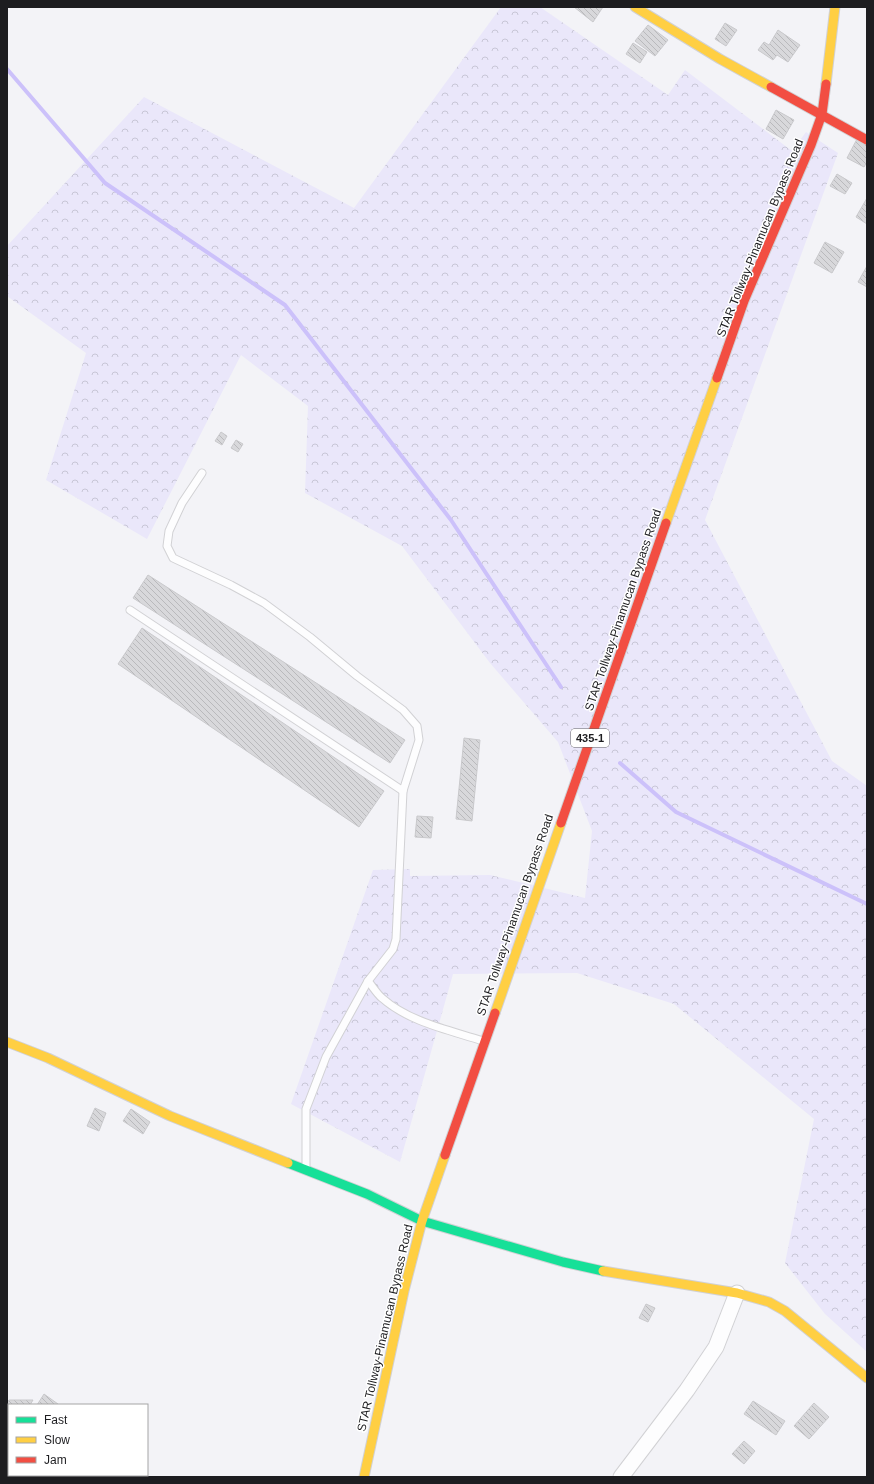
<svg xmlns="http://www.w3.org/2000/svg" width="874" height="1484" viewBox="0 0 874 1484" font-family="Arial,sans-serif">
  <style>
    .forest { fill: url(#forest-crowns) }
    .lines { fill: none; stroke-linecap: round; stroke-linejoin: round }
    .stream { stroke: #ccc1fa; stroke-width: 4 }
    .building { fill: url(#building-back-hatch); stroke: #c9c9cc }
    .lane-casing { stroke: #d1d1d4; stroke-width: 9 }
    .street-casing { stroke: #d1d1d4; stroke-width: 17 }
    .fast-casing { stroke: #d1d1d4; stroke-width: 11 }
    .slow-casing { stroke: #d1d1d4; stroke-width: 11 }
    .jam-casing { stroke: #d1d1d4; stroke-width: 11 }
    .lane { stroke: #fdfdfe; stroke-width: 7 }
    .street { stroke: #fdfdfe; stroke-width: 15 }
    .fast { stroke: #16e098; stroke-width: 9 }
    .slow { stroke: #ffcf43; stroke-width: 9 }
    .jam { stroke: #f24e42; stroke-width: 9 }
    .labels { text-anchor: middle; dominant-baseline: central; stroke-width: 3; stroke-linejoin: round; paint-order: stroke }
    .shield { fill: #fff; stroke: #616163; stroke-width: 1 }
    .shield-label { font-size: 11px; font-weight: bold; fill: #1d1d20 }
    .street-label { font-size: 12px; fill: #1d1d20; stroke: #fff }
  </style>
  <defs>
    <pattern id="forest-crowns" width="20" height="18" patternUnits="userSpaceOnUse"><rect width="20" height="18" fill="#eae7fa"/><path d="M2 6a3 3 0 1 1 6 0M12 15a3 3 0 1 1 6 0" fill="none" stroke="#c8c6d6"/></pattern>
    <pattern id="building-back-hatch" width="6" height="6" patternUnits="userSpaceOnUse"><rect width="6" height="6" fill="#d8d8db"/><path d="M-1 5l2 2M0 0l6 6M5-1l2 2" fill="none" stroke="#b9b9bc"/></pattern>
  </defs>
  <rect width="100%" height="100%" fill="#f3f3f7"/>
  <path class="forest" d="M501,7H540L668,95L685,70L792,151L806,132L838,153L705,520L832,761L867,786V1352L825,1314L785,1263L814,1119L674,1004L577,973L453,974L400,1162L291,1104L373,870L410,869V876L490,875L585,898L592,831L558,742L490,663L402,546L305,493L308,406L241,355L147,539L46,480L86,353L7,296V246L144,97L354,208Z"/>
  <g class="lines">
    <g class="stream">
      <path d="M7,69L105,183L285,305L451,520L561,687"/>
      <path d="M620,763L676,812L867,904"/>
    </g>
  </g>
  <g class="building">
    <path d="M574,7H603L593,22Z"/>
    <path d="M725,23L737,30L726,46L715,39Z"/>
    <path d="M648,25L668,40L655,56L635,41Z"/>
    <path d="M778,30L800,45L788,62L777,55L773,60L758,50L764,42L769,45Z"/>
    <path d="M633,43L647,52L640,63L626,54Z"/>
    <path d="M776,110L794,120L783,139L766,129Z"/>
    <path d="M857,139L867,144V162L864,167L847,158Z"/>
    <path d="M837,174L852,183L845,194L830,186Z"/>
    <path d="M867,198V224L856,217Z"/>
    <path d="M825,242L844,252L832,273L814,263Z"/>
    <path d="M867,266V287L858,282Z"/>
    <path d="M221,432L227,436L222,445L215,441Z"/>
    <path d="M236,440L243,444L238,452L231,448Z"/>
    <path d="M148,575L405,740L390,763L133,598Z"/>
    <path d="M142,628L384,791L359,827L118,664Z"/>
    <path d="M464,738L480,740L472,821L456,819Z"/>
    <path d="M417,816L433,817L431,838L415,837Z"/>
    <path d="M95,1108L106,1113L99,1131L87,1126Z"/>
    <path d="M131,1109L150,1122L143,1134L123,1121Z"/>
    <path d="M646,1304L655,1308L648,1322L639,1318Z"/>
    <path d="M44,1394L58,1404L57,1405H37Z"/>
    <path d="M9,1400H33L30,1405H9V1436L7,1439V1403Z"/>
    <path d="M753,1401L785,1421L776,1435L744,1414Z"/>
    <path d="M814,1403L829,1417L809,1439L794,1426Z"/>
    <path d="M744,1441L755,1451L744,1464L732,1454Z"/>
    <path d="M7,1454L9,1455V1475H12L11,1477H7Z"/>
    <path d="M21,1475H28L31,1477H19Z"/>
  </g>
  <g class="lines">
    <defs>
      <g id="lane">
        <path d="M202,473L182,503L169,531L167,546L173,558L231,585L264,603L310,637L357,676L403,710L417,726L419,740L403,791L396,939L393,949L368,981L326,1057L306,1109V1167"/>
        <path d="M130,610L403,791"/>
        <path d="M368,981C373,987 377,994 382,998C409,1022 449,1030 483,1041"/>
      </g>
      <path id="street" d="M621,1477L687,1390L716,1347L737,1293"/>
      <path id="fast" d="M288,1163L367,1194L422,1221L563,1262L603,1271"/>
      <g id="slow">
        <path d="M635,7L720,59L771,87"/>
        <path d="M826,84L835,7"/>
        <path d="M666,523L717,378"/>
        <path d="M495,1013L561,823"/>
        <path d="M7,1042L48,1058L170,1116L288,1163"/>
        <path d="M603,1271L737,1293L769,1302L785,1311L867,1378"/>
        <path d="M364,1477L404,1291L422,1221L445,1155"/>
      </g>
      <g id="jam">
        <path d="M771,87L867,140"/>
        <path d="M717,378L744,301L811,145L822,114L826,84"/>
        <path d="M561,823L666,523"/>
        <path d="M445,1155L495,1013"/>
      </g>
    </defs>
    <use href="#lane" class="lane-casing"/>
    <use href="#street" class="street-casing"/>
    <use href="#fast" class="fast-casing"/>
    <use href="#slow" class="slow-casing"/>
    <use href="#jam" class="jam-casing"/>
    <use href="#lane" class="lane"/>
    <use href="#street" class="street"/>
    <use href="#fast" class="fast"/>
    <use href="#slow" class="slow"/>
    <use href="#jam" class="jam"/>
  </g>
  <g class="labels">
    <rect class="shield" x="571" y="729" width="38" height="18" rx="3"/>
    <g class="shield-label">
      <text x="590" y="738">435-1</text>
    </g>
    <g class="street-label">
      <text transform="translate(760 238) rotate(-68)">STAR Tollway-Pinamucan Bypass Road</text>
      <text transform="translate(623 610) rotate(-71)">STAR Tollway-Pinamucan Bypass Road</text>
      <text transform="translate(515 915) rotate(-71)">STAR Tollway-Pinamucan Bypass Road</text>
      <text transform="translate(385 1328) rotate(-77)">STAR Tollway-Pinamucan Bypass Road</text>
    </g>
  </g>
  <rect width="874" height="1484" fill="none" stroke="#1d1d20" stroke-width="16"/>
  <rect x="8" y="1404" width="140" height="72" fill="#ffffff" stroke="#a5a5a6"/>
  <rect x="16" y="1417" width="20" height="6" fill="#16e098" stroke="#a5a5a6"/>
  <text x="44" y="1424" font-size="12" fill="#1d1d20">Fast</text>
  <rect x="16" y="1437" width="20" height="6" fill="#ffcf43" stroke="#a5a5a6"/>
  <text x="44" y="1444" font-size="12" fill="#1d1d20">Slow</text>
  <rect x="16" y="1457" width="20" height="6" fill="#f24e42" stroke="#a5a5a6"/>
  <text x="44" y="1464" font-size="12" fill="#1d1d20">Jam</text>
</svg>
